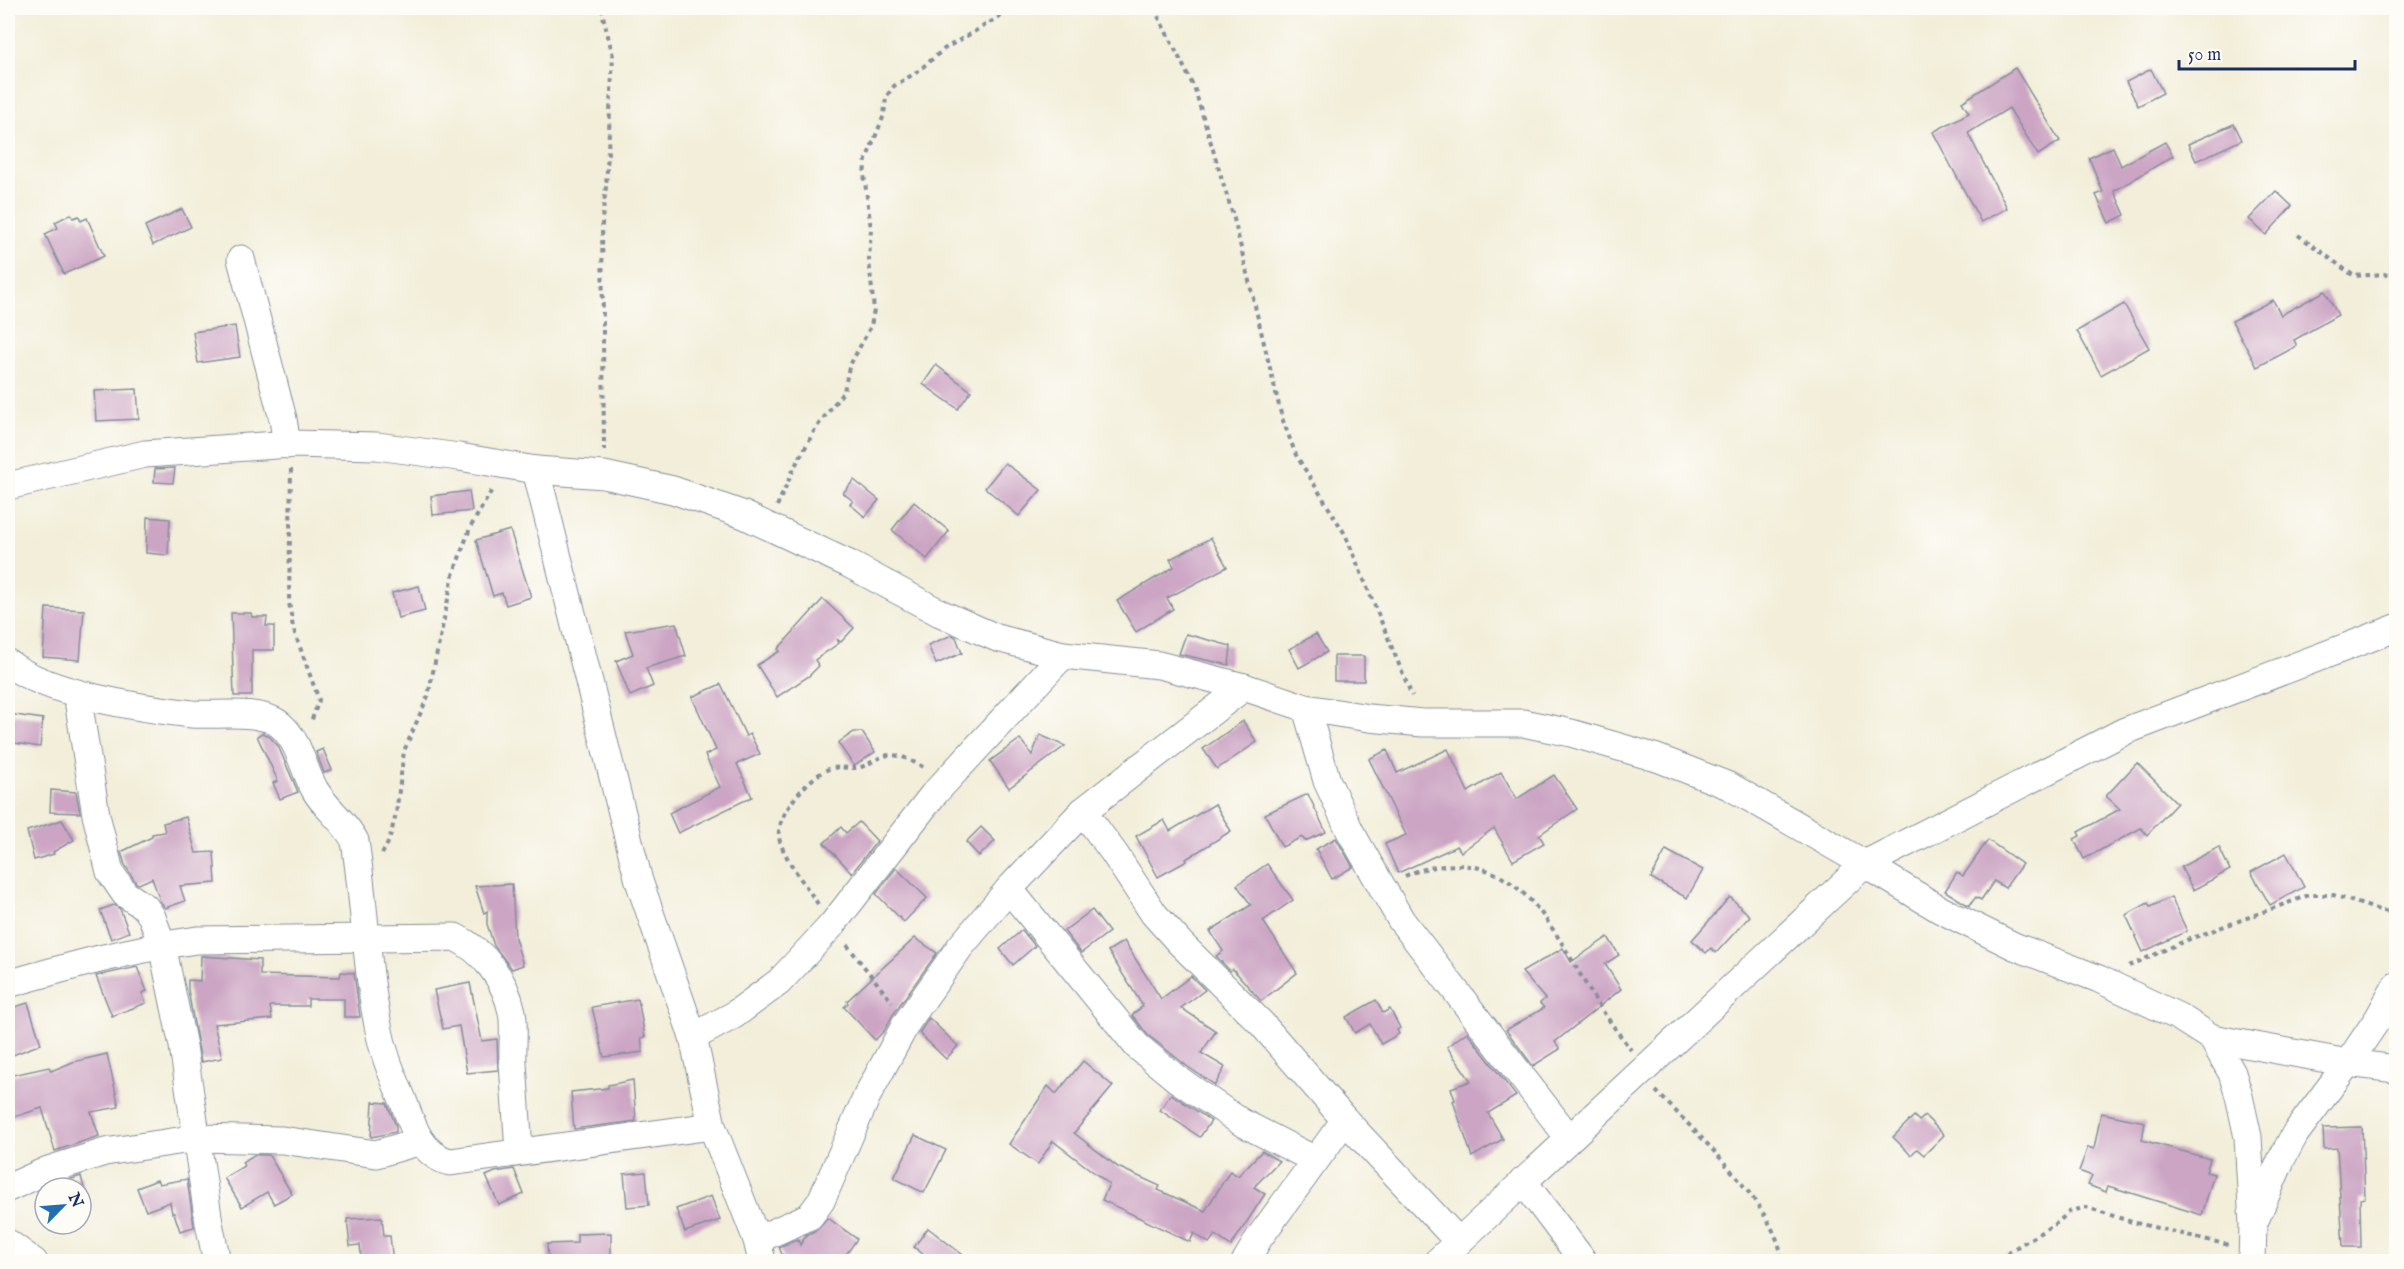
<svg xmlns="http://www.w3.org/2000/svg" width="2404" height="1269" viewBox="0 0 2404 1269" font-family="'IM FELL English',serif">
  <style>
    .building { fill: #cca5c4 }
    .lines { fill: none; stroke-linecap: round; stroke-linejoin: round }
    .minor-casing { stroke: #868e9c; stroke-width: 29 }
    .path { stroke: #868e9c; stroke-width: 4; stroke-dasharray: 4.5 4.5; stroke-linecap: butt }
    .minor { stroke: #fff; stroke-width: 27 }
  </style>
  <rect width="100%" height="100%" fill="#fdfcf7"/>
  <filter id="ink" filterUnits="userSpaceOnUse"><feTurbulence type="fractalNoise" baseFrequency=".0167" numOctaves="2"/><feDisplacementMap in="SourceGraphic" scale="12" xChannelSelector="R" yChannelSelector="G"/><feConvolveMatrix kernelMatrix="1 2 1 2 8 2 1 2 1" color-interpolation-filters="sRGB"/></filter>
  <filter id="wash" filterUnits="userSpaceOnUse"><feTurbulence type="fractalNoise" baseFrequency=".008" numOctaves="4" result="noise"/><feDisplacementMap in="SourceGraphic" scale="24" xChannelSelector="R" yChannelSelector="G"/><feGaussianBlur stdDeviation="1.35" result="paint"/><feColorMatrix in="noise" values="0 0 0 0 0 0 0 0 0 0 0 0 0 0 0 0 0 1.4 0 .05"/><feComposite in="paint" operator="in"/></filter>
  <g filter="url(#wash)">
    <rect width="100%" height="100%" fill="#f2eed9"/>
    <g id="blocks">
      <g class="building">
        <path d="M2015,68L2060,141L2038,155L2009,108L1968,133L2007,208L1981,222L1933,132L1969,113L1962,102Z"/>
        <path d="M2151,69L2163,93L2138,106L2126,82Z"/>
        <path d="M2234,124L2242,140L2196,161L2188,144Z"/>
        <path d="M2165,142L2173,156L2114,191L2125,215L2109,223L2096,195L2103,192L2089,158L2113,147L2121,166Z"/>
        <path d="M2276,191L2292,206L2266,235L2249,219Z"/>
        <path d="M182,209L191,227L153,245L145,226Z"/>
        <path d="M71,214L73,218L79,216L81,221L87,218L104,256L64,274L45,234L58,228L55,222Z"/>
        <path d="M2325,291L2338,315L2294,340L2297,346L2257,367L2232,321L2273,300L2281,315Z"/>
        <path d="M2124,304L2149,348L2101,375L2077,331Z"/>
        <path d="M235,326L240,357L198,363L193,332Z"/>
        <path d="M936,365L971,391L958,409L923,384Z"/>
        <path d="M137,389L139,419L96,421L94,391Z"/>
        <path d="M1005,463L1041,490L1019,516L985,488Z"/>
        <path d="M175,468L173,483L154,482L155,469Z"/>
        <path d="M854,480L879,500L865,517L850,504L853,501L843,493Z"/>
        <path d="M469,491L472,511L433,515L431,496Z"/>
        <path d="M914,502L949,531L927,559L892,530Z"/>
        <path d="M147,517L170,519L168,555L146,553Z"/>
        <path d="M510,530L531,597L506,605L502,593L493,596L476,540Z"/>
        <path d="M1211,538L1227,567L1167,598L1173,609L1136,632L1117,601L1174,567L1170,559Z"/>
        <path d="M419,586L425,611L398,618L392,593Z"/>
        <path d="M823,599L854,628L841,642L837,639L839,643L815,660L819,666L809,676L777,697L757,665L780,651L778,649Z"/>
        <path d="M46,608L84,610L80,660L43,657Z"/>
        <path d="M231,613H251L252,617H267L266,626H274V650H252V696H234Z"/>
        <path d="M676,623L686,656L646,668L653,686L630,696L616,661L633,654L625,631Z"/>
        <path d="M1186,634L1231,646L1229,665L1179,654Z"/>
        <path d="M1316,634L1327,652L1299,668L1289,649Z"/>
        <path d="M952,635L956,637L962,653L936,664L928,645Z"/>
        <rect x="1334" y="656" width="30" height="25"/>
        <path d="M721,684L746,736L750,734L760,754L737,764L752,797L678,833L669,813L720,787L705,755L716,750L692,697Z"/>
        <path d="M8,714L43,719L40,747L8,742Z"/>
        <path d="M1243,721L1257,742L1217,769L1203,749Z"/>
        <path d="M854,732H862L875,752L854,766L838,743Z"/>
        <path d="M262,733L269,736L278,746L298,792L280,799L273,783L278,781L257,736Z"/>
        <path d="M1040,735L1065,746L1009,788L990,761L1020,739L1032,755Z"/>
        <path d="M323,749L332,770L324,773L316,752Z"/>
        <path d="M1448,749L1468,792L1501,772L1517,799L1554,775L1577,809L1539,835L1544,843L1513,861L1494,828L1461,852L1457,846L1398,873L1385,844L1406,835L1369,759L1387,750L1397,773Z"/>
        <path d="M2137,763L2177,803L2147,835L2141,828L2084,859L2074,839L2080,836L2078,832L2120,809L2106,796Z"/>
        <path d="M51,790L76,792L80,813L50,812Z"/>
        <path d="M1308,794L1326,832L1305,841L1302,837L1282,847L1265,814Z"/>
        <path d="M1215,804L1231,831L1186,859L1187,861L1158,877L1136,836L1164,820L1170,831Z"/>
        <path d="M186,817L196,853L214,852L216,883L180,886L185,901L165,908L160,901L152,878L139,884L136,883L125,865L121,852L152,837V834L165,832L163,823Z"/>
        <path d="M62,820L74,840L53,852L54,854L34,860L27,831Z"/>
        <path d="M859,822L877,841L852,873L824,843L841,827L846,833Z"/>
        <path d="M981,827L995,841L979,856L966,842Z"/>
        <path d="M1336,838L1353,867L1332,879L1316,849Z"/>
        <path d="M1988,840L2022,864L2005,888L1994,881L1981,900L1976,897L1969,906L1945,891L1957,872L1963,876Z"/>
        <path d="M2219,847L2230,870L2193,890L2181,867Z"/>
        <path d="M1666,850L1703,870L1687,898L1651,878Z"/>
        <path d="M2286,853L2304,887L2270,905L2251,872Z"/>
        <path d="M1267,864L1293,900L1263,921L1297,973L1261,1001L1233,969L1230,971L1216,956L1223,951L1210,931L1251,905L1237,885Z"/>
        <path d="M896,868L927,898L904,922L876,894Z"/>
        <path d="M512,884L515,938L523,965L512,969L494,946L487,924V911L484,913L475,886Z"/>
        <path d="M1730,897L1750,916L1716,953L1711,948L1706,953L1692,940Z"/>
        <path d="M2171,897L2187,931L2143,952L2126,915L2148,903L2150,907Z"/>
        <path d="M114,905L120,909L129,932L111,939L100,910Z"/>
        <path d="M1092,910L1109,932L1081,953L1064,931Z"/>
        <path d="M1022,930L1035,946L1013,965L1000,949Z"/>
        <path d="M1608,937L1619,955L1605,964L1621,989L1555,1042L1560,1049L1533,1066L1506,1030L1544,1008L1540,1003L1545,999L1522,972L1563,948L1571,962Z"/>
        <path d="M915,938L937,953L894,1013L884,1031L875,1040L844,1007L848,1003L847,1001Z"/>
        <path d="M1124,941L1161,999L1191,976L1205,990L1181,1008L1216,1031L1201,1053L1225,1067L1215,1085L1188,1067L1148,1035L1132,1015L1143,1006L1108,951Z"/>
        <path d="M201,956L260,960V975L340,977L341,972L354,973L360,1017H344V999H308V1006H270L272,1019L214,1024L222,1058L201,1062L188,990V980L200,981Z"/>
        <path d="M137,967L147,991L142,993L146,1003L112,1016L96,976Z"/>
        <path d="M470,983L482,1041L497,1039L498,1070L467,1073L459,1026L443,1029L434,990Z"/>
        <path d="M638,999L645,1037L641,1038L643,1052L604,1057L592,1007Z"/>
        <path d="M1376,1000L1383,1013L1390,1009L1400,1028L1397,1030L1399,1034L1381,1044L1370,1024L1355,1033L1346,1017Z"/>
        <path d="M28,1003L41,1044L8,1057V1009Z"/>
        <path d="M929,1018L958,1046L946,1059L919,1033Z"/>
        <path d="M1467,1032L1516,1096L1488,1113L1503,1139L1472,1157L1453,1101L1455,1100L1451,1088L1471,1081L1447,1047Z"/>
        <path d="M107,1054L119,1107L91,1112L99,1136L55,1151L42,1108L8,1119V1076L49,1067L51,1071L73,1062Z"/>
        <path d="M1083,1061L1113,1086L1074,1133L1118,1167L1160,1186L1158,1190L1205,1211L1230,1171L1238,1176L1262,1151L1279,1161L1254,1187L1265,1194L1231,1246L1215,1235L1209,1243L1194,1233L1190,1242L1102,1200L1109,1184L1053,1141L1038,1164L1009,1144L1048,1086L1056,1094Z"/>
        <path d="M633,1080L636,1121L574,1129L571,1092L608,1088V1085Z"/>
        <path d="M1171,1094L1211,1121L1200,1137L1160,1110Z"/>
        <path d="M373,1102L387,1103L396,1126V1132L371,1137Z"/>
        <path d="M2101,1113L2145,1122L2142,1140L2210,1159L2206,1172L2214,1174L2202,1215L2108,1186L2106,1192L2088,1185L2092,1176L2079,1171L2088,1147L2094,1149Z"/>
        <path d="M1914,1116L1919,1121L1925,1116L1944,1135L1924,1155L1917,1149L1911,1155L1893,1137Z"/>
        <path d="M2362,1127L2365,1198L2360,1199L2361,1247H2343L2337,1148L2324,1149L2323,1128Z"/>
        <path d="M915,1135L946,1150L924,1193L894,1178Z"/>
        <path d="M254,1155H269L292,1194L274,1204L267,1192L242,1207L224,1178L244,1166L242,1162Z"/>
        <path d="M514,1169L524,1194L499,1205L486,1176L495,1172Z"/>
        <path d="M646,1172L649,1205L627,1207L624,1174Z"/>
        <path d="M81,1176L84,1188H65L63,1182Z"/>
        <path d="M187,1179L194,1227L180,1231L174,1213H172L170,1202L146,1211L137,1188L157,1180L159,1184Z"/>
        <path d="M711,1196L720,1220L685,1232L676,1209Z"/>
        <path d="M382,1217L384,1236H390L393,1262H362L360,1245L350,1246L347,1219Z"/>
        <path d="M828,1218L857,1239L841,1262H785L779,1247L798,1239L800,1245L806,1235L817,1230Z"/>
        <path d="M928,1228L972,1262H933L914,1247Z"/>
        <path d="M611,1233V1262H548L547,1244L577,1243V1234Z"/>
      </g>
    </g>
  </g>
  <g filter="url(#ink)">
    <use href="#blocks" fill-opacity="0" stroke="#868e9c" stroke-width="1.5"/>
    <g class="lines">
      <defs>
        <g id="minor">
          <path d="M241,259L283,419L287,445"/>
          <path d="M536,470L639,881L693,1037L712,1126L757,1240L762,1262"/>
          <path d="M8,486L145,454L291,444L377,446L459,457L536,470L604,475L673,490L744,515L849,564L940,613L997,638L1063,655L1159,665L1244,687L1306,708L1369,718L1423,723H1523L1571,733L1657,758L1729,786L1865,864L1941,910L2014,946L2099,979L2179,1017L2212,1038L2232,1073L2239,1096L2248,1137L2253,1225L2252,1262"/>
          <path d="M8,663C48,694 140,708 192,714C216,716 258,709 278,723C300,740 302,768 315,790C326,809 345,821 355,841C365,905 366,971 380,1035C385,1058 394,1079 403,1100C412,1125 421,1155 450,1162L712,1126"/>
          <path d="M77,693L96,815L110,872L125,894L145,907L152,917L162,945L183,1046L209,1223L217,1262"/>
          <path d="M1306,708L1327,781L1350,831L1401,920L1569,1138"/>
          <path d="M1083,811L1114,853L1154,914L1180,943L1261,1023L1345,1120L1459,1242"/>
          <path d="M1009,889L1137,1046L1177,1079L1241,1122L1315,1160"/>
          <path d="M8,984C70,966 132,949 197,940L455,937C484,951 505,979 512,1012C515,1027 512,1047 513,1063C515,1092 517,1122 519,1151"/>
          <path d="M693,1037L734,1015L779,982L832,925L933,795L1063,655"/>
          <path d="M2212,1038L2348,1063L2396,1069"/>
          <path d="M1523,1181L1584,1262"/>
          <path d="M8,1188L48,1170L105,1152L198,1138L282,1140L376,1154L421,1141"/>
          <path d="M2256,1218L2281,1160L2295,1134L2348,1063L2379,1017L2396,986"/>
          <path d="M757,1240L810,1216L821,1201L867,1096L907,1022L960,947L1009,889L1083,811L1244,687"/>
          <path d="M8,1243L34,1262"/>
          <path d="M1245,1262L1259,1238L1345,1120"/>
          <path d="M1437,1262L1865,864L2125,731L2396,628"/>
        </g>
      </defs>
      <use href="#minor" class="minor-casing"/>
      <g class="path">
        <path d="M601,8L613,56L606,187L602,219L604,450"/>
        <path d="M1154,8L1194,87L1234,219L1282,418L1296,455L1345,534L1412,696"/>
        <path d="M2298,235L2354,276L2384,274L2396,278"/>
        <path d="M291,469L289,602L293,628L319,700L311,722"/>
        <path d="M777,506L795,466L816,428L844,391L849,367L871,326L874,310L869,260L871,229L864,174L866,160L884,115L886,97L894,86L917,72L944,49L1015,8"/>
        <path d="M382,854L389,841L396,814L404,751L428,696L453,575L470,528L493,488"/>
        <path d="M1405,876C1417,870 1431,867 1445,866C1526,856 1560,944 1596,1001C1607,1018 1619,1034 1631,1050"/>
        <path d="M818,904C808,889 781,854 779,837C776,815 810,775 829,769C840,765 851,770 861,767C871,764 880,755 891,755C903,755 915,763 925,768"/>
        <path d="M847,945L892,1002"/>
        <path d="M2129,966L2187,940L2309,895H2333L2382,911L2396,912"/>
        <path d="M1656,1091C1691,1128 1780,1210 1782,1262"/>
        <path d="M1992,1262L2058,1222L2069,1212L2086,1207L2132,1222L2229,1245"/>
      </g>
      <use href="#minor" class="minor"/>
    </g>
  </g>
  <rect width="2404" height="1269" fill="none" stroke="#fdfcf7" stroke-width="30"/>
  <g transform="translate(63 1206) rotate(65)"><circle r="28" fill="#fdfcf7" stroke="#a3aaba" stroke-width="1.5"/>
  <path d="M0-4.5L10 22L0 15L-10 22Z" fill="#1f6fb2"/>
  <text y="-9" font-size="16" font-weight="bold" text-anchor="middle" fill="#1b2f5e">N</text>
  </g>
  <path d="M2179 60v9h176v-9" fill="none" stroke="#1b2f5e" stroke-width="3"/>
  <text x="2188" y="60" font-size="18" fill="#1b2f5e" stroke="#fdfcf7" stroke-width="4.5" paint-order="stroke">50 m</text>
</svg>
